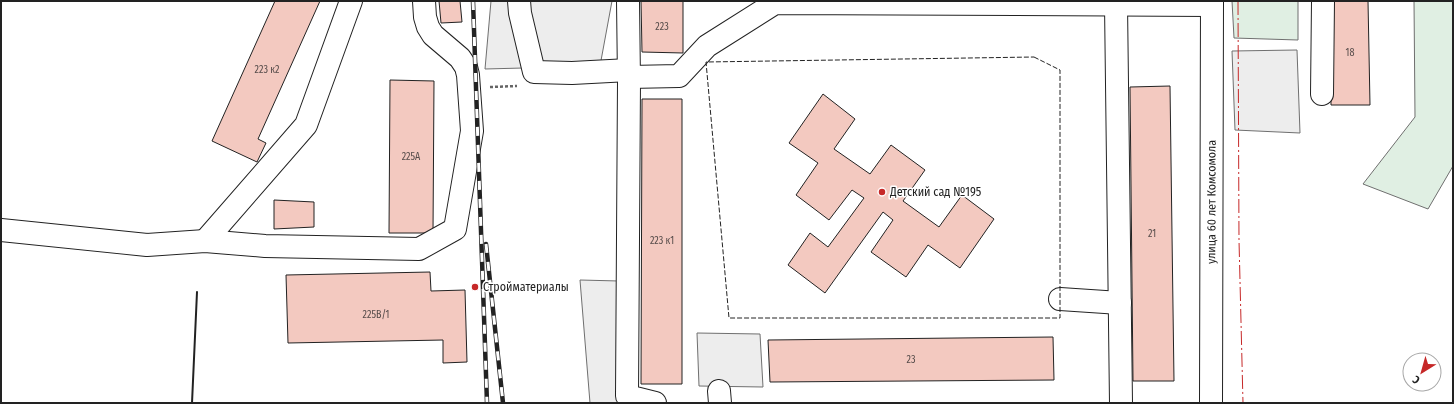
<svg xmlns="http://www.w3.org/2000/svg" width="1454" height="404" viewBox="0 0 1454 404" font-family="'Fira Sans Condensed',sans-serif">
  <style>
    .green { fill: #e0efe3; stroke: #6f6f6f }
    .parking { fill: #ededed; stroke: #6f6f6f }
    .building { fill: #f3c9c0; stroke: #222 }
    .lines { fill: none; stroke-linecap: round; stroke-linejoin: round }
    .minor-casing { stroke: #222; stroke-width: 24 }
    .path { stroke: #646464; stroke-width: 2.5; stroke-dasharray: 3 2; stroke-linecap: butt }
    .minor { stroke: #fff; stroke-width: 22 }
    .rail-casing { stroke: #222; stroke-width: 4.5 }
    .rail { stroke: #fff; stroke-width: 3; stroke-dasharray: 9; stroke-linecap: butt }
    .fence { stroke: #222; stroke-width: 1; stroke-dasharray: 5 2; stroke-linecap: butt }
    .wall { stroke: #222; stroke-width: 2 }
    .power { stroke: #c62828; stroke-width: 1; stroke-dasharray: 14 3 2 3; stroke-linecap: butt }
    .poi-dot { fill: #c62828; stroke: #fff; stroke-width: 1.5 }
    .labels { text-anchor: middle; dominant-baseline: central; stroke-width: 3; stroke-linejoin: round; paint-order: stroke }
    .number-label { font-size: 10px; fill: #564c4a }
    .poi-label { font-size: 12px; fill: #222; stroke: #fff; text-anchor: start }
    .street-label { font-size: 12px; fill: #222; stroke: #fff }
  </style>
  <rect width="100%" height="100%" fill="#fff"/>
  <g class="green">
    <path d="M1232,1H1298V40L1234,38Z"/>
    <path d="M1414,1H1453V166L1428,209L1363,184L1415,117Z"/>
  </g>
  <g class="parking">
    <path d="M491,1H612L600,66L485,69Z"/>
    <path d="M1297,50L1300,133L1235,130L1232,51Z"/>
    <path d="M580,280L619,281L622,403H590Z"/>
    <path d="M697,333L760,334L763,387L699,386Z"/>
  </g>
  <g class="building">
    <path d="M275,1H320L258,139L266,143L257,162L212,141Z"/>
    <path d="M439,1H460L462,22L441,23Z"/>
    <path d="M641,1H683V53L642,52Z"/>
    <path d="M1330,1H1368L1370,105H1331Z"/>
    <path d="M390,80L434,81L433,233H389Z"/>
    <path d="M1170,86L1174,381H1133L1130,87Z"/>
    <path d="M823,94L855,119L834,149L870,174L891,145L925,170L903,201L939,227L962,195L994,219L960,268L928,245L906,277L871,252L893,220L883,212L825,293L788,265L810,233L828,247L864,198L852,190L829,220L796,195L818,163L789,143Z"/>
    <path d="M642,99H682V384H641Z"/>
    <path d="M274,200L314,202V227L274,229Z"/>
    <path d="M430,272L431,291L465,290L467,362L443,363V340L288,343L286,275Z"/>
    <path d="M1053,337L1054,380L770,382L768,340Z"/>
  </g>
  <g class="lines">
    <defs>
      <g id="minor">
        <path d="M519,1L520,13L534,72L572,73L629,70"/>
        <path d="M628,1L629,81L627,396L655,403"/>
        <path d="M1116,4L1121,403"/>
        <path d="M629,77L679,76L707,46L775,3L1212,5"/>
        <path d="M1322,94L1323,1"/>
        <path d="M1,230L147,245L205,241L265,246L419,249L455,229L472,131L468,75L466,67L460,58L433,35L428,27L425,17L424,1"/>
        <path d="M205,241L306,125L351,1"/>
        <path d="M1060,299L1120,303"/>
        <path d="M719,391L720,403"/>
        <path id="s1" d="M1211,403L1212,1"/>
      </g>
    </defs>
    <use href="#minor" class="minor-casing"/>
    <path class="path" d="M490,87L517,86"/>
    <use href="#minor" class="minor"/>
    <defs>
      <g id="rail">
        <path d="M473,1L487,403"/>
        <path d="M486,244L503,403"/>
      </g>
    </defs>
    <use href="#rail" class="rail-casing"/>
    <use href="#rail" class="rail"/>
    <path class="fence" d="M1034,57L1060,70V318H729L706,62Z"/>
    <path class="wall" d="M192,403L197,292"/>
    <path class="power" d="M1238,1L1239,240L1243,403"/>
  </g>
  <g class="poi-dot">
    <circle cx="882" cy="192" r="4"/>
    <circle cx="475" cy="287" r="4"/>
  </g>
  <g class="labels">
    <g class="number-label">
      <text x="662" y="27">223</text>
      <text x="1350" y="53">18</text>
      <text x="267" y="70">223 к2</text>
      <text x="411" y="157">225А</text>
      <text x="1152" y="234">21</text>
      <text x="662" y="241">223 к1</text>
      <text x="376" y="315">225В/1</text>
      <text x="911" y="360">23</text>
    </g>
    <g class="poi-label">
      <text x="890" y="192">Детский сад №195</text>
      <text x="483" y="287">Стройматериалы</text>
    </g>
    <g class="street-label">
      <text stroke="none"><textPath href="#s1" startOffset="201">улица 60 лет Комсомола</textPath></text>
    </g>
  </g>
  <rect width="1454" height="404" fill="none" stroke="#222222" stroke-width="4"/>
  <g transform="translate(1422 372) rotate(217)"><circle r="19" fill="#ffffff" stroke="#a7a7a7"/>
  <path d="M0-3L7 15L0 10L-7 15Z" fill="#c62828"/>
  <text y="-6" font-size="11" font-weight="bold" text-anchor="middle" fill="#222222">С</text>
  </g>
</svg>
